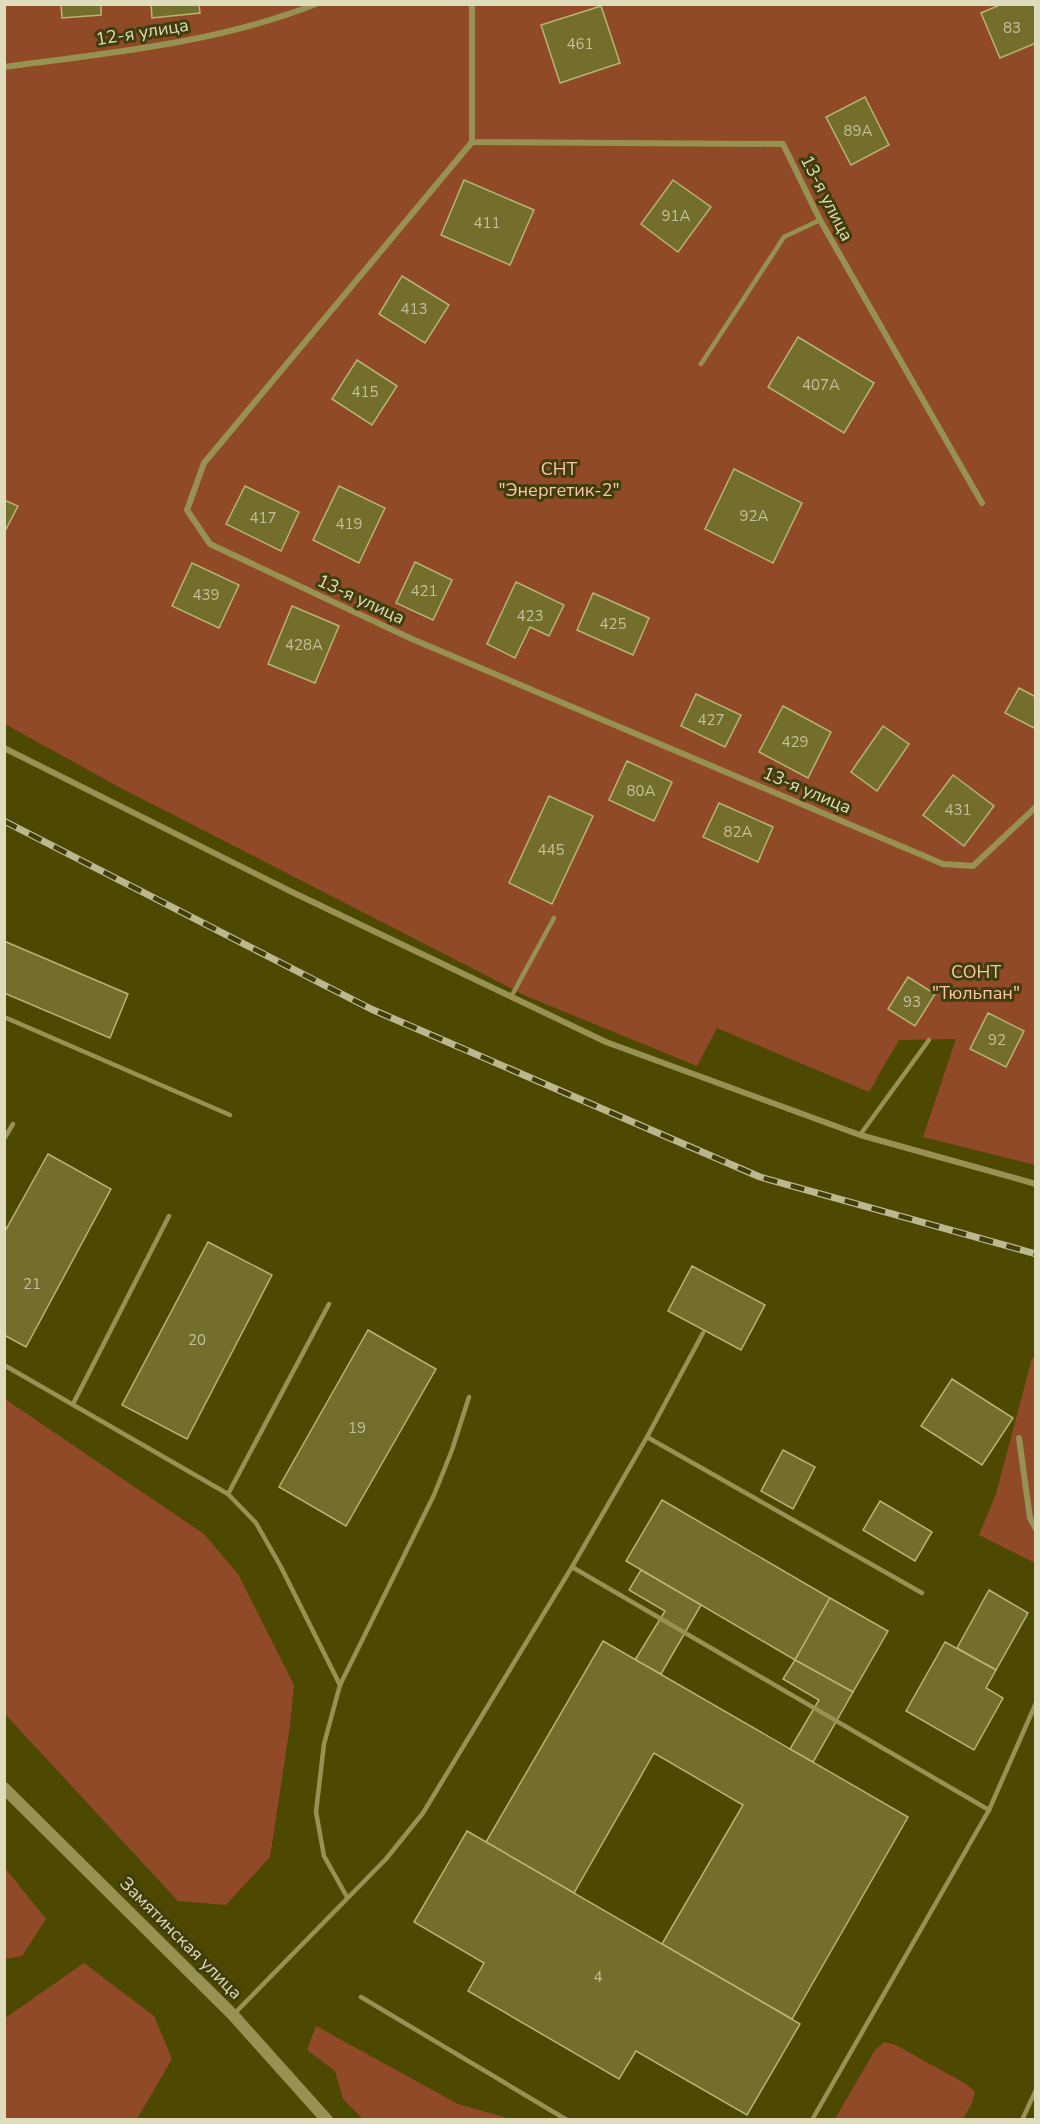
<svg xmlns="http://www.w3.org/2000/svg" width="1040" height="2124" viewBox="0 0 1040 2124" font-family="'Nunito Sans',sans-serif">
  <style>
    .green { fill: #914a28 }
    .building { fill: #736e2c; stroke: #b8b474; stroke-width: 1.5 }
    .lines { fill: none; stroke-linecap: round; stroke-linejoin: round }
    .lane { stroke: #979253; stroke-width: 4.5 }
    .street { stroke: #979253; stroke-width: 6 }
    .secondary { stroke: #979253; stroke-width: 12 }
    .rail-casing { stroke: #bbb88f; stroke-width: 7 }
    .rail { stroke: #423e0c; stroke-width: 4.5; stroke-dasharray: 14; stroke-linecap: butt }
    .labels { text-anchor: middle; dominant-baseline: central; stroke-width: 6; stroke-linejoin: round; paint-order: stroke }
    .number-label { font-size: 15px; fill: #c3c099 }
    .street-label { font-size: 18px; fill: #dedcbd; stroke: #423e0c }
    .park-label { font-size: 18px; fill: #fbc5ad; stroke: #423e0c }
  </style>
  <rect width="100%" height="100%" fill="#4e4900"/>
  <g class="green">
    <path d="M5,5H1035V1165L923,1137L956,1039L899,1040L869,1092L717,1028L697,1066L526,996L117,786L5,724Z"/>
    <path d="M1032,1358L1036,1359L1035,1563L979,1535L996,1494Z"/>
    <path d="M5,1399L204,1534L238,1574L294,1685L290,1725L270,1857L226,1905L178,1901L5,1714Z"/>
    <path d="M5,1868L46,1919L22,1956L5,1959Z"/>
    <path d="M84,1963L154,2016L172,2059L137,2119H5V2018Z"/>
    <path d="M316,2026L458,2104L511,2119H363L343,2099L335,2071L307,2050Z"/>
    <path d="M884,2042L896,2045L966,2084L975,2092L972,2103L963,2119H835L875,2050Z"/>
  </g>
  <g class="building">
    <path d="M61,4H101V15L62,18Z"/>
    <path d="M151,4H199L200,13L152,18Z"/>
    <path d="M1002,4H1036V43L1000,58L981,13Z"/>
    <path d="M601,6L620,63L560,83L541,25Z"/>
    <path d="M865,97L889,145L851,165L826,117Z"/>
    <path d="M464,180L534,210L510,265L441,235Z"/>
    <path d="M673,180L711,207L678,252L641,224Z"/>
    <path d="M402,276L449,305L425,343L379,314Z"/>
    <path d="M798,337L874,383L844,433L768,387Z"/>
    <path d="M357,360L397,386L372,425L332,399Z"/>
    <path d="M734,469L802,503L773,563L705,529Z"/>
    <path d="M245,486L299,512L281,551L226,524Z"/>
    <path d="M339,486L385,508L359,563L313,540Z"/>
    <path d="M4,500L18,506L4,533Z"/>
    <path d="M415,562L452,580L433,620L396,603Z"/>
    <path d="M192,563L239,585L219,628L172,606Z"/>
    <path d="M516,582L564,605L549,636L530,627L515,658L487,644Z"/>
    <path d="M593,593L649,618L633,655L577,630Z"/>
    <path d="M292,606L339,626L315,683L268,664Z"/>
    <path d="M1019,688L1036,697V729L1005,713Z"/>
    <path d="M696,694L741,715L725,747L681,726Z"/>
    <path d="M783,706L831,732L808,778L759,752Z"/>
    <path d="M883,726L909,744L877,791L851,772Z"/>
    <path d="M627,761L672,782L654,821L609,800Z"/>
    <path d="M953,775L994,806L964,846L923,815Z"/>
    <path d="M549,796L593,816L552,904L509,883Z"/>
    <path d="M719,803L773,827L758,862L703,837Z"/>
    <path d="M4,941L128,994L110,1038L4,993Z"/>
    <path d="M908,977L935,994L915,1026L888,1009Z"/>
    <path d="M988,1013L1024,1031L1006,1067L970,1049Z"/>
    <path d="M48,1154L111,1189L26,1347L4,1335V1233Z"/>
    <path d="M208,1242L272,1275L187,1439L122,1405Z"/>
    <path d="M692,1266L765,1305L741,1350L668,1311Z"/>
    <path d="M368,1330L436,1369L346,1526L279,1487Z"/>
    <path d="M952,1379L1013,1418L982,1465L921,1426Z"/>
    <path d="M783,1450L815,1467L793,1509L761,1491Z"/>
    <path d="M662,1500L830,1598L795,1660L626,1561Z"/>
    <path d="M880,1501L932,1532L915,1561L863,1530Z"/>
    <path d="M641,1570L701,1605L661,1674L635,1660L665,1611L629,1590Z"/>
    <path d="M989,1590L1028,1613L996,1670L957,1648Z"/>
    <path d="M830,1598L888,1631L853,1692L795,1660Z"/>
    <path d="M603,1641L908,1817L792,2019L662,1944L743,1805L654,1753L574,1893L486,1842Z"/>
    <path d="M945,1642L996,1670L986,1688L1003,1698L974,1750L906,1711Z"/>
    <path d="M795,1660L853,1692L813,1762L790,1749L819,1700L783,1679Z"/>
    <path d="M467,1831L800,2024L747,2115L636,2051L619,2079L468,1991L484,1963L414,1922Z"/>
  </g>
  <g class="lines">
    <g class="lane">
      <path d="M701,364L784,237L820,220"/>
      <path d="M511,997L554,918"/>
      <path d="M4,1017L230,1115"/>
      <path d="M860,1135L929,1040"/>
      <path d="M4,1139L13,1124"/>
      <path d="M4,1365L228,1494L256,1523L281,1567L340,1685L324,1744L316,1812L324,1856L347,1897"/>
      <path d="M73,1404L169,1216"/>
      <path d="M647,1437L922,1593"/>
      <path d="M228,1494L329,1304"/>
      <path d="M572,1567L989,1810"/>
      <path d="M340,1685L434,1495L452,1450L469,1397"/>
      <path d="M361,1997L567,2120"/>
      <path d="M233,2015L386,1859L423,1813L572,1567L647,1437L703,1333"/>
      <path d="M812,2120L989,1810L1036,1703"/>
      <path d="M1022,2120L1036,2090"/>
    </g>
    <g class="street">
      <path d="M472,4V142L783,144L820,220L982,503"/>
      <path d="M4,67C109,53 217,43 316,4"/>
      <path d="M472,142L204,463L187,510L210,544L412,639L943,864L973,866L1036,807"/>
      <path d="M4,748L294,893L606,1042L860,1135L1036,1184"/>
      <path d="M1019,1438L1030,1518L1036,1529"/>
    </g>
    <path class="secondary" d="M4,1788L233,2015L327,2120"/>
    <defs>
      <path id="rail" d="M4,821L371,1009L760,1177L1036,1254"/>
    </defs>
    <use href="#rail" class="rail-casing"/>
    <use href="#rail" class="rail"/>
  </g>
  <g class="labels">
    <g class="number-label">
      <text x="1012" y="28">83</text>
      <text x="580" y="44">461</text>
      <text x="858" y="131">89А</text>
      <text x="676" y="216">91А</text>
      <text x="487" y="223">411</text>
      <text x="414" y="309">413</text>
      <text x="821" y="385">407А</text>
      <text x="365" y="392">415</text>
      <text x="754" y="516">92А</text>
      <text x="263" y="518">417</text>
      <text x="349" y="524">419</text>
      <text x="424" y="591">421</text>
      <text x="206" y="595">439</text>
      <text x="530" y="616">423</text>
      <text x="613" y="624">425</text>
      <text x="304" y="645">428А</text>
      <text x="711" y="720">427</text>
      <text x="795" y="742">429</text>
      <text x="641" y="791">80А</text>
      <text x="958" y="810">431</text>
      <text x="738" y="832">82А</text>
      <text x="551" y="850">445</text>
      <text x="912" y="1002">93</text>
      <text x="997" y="1040">92</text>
      <text x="32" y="1284">21</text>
      <text x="197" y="1340">20</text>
      <text x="357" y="1428">19</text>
      <text x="598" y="1977">4</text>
    </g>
    <g class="street-label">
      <text transform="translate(142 32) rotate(-9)">12-я улица</text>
      <text transform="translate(827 198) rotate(63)">13-я улица</text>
      <text transform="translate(361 599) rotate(25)">13-я улица</text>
      <text transform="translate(807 790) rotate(23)">13-я улица</text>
      <text transform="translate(181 1938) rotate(45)">Замятинская улица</text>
    </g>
    <g class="park-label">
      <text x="559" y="469">СHТ<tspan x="559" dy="21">"Энергетик-2"</tspan></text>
      <text x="976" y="972">СОНТ<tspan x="976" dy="21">"Тюльпан"</tspan></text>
    </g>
  </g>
  <rect width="1040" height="2124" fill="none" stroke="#dedcbd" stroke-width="12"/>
</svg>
